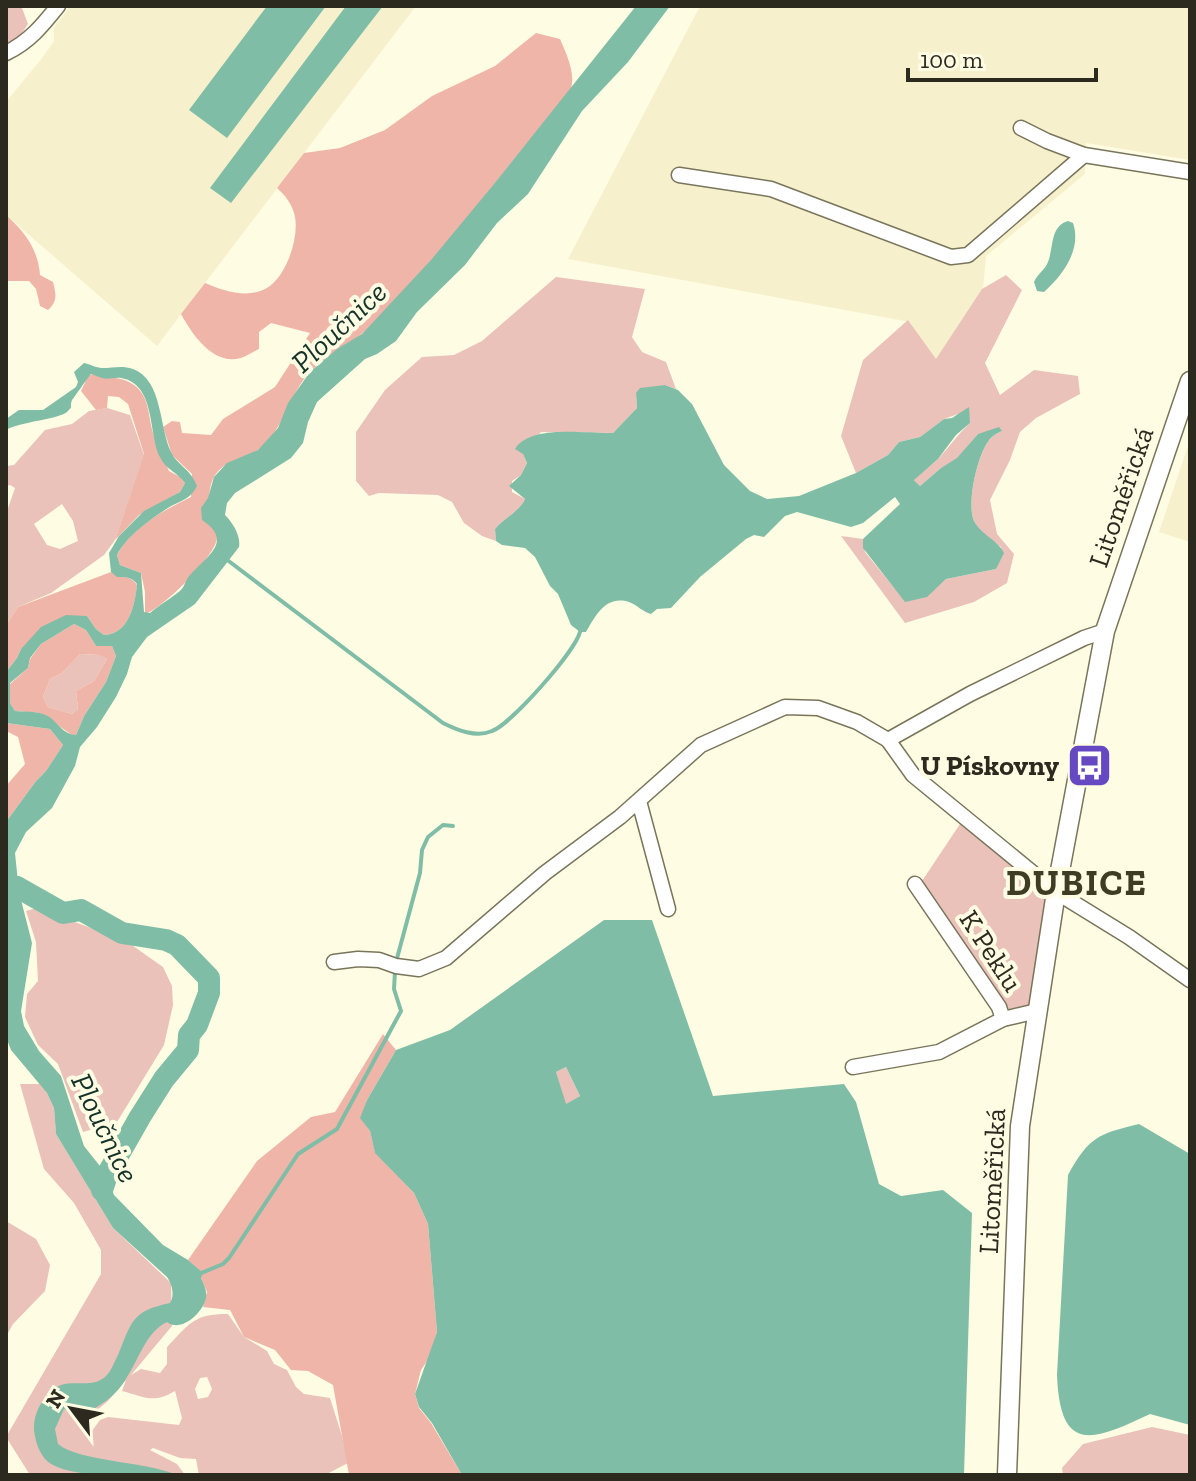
<svg xmlns="http://www.w3.org/2000/svg" width="1196" height="1481" viewBox="0 0 1196 1481" font-family="'Zilla Slab',serif">
  <style>
    .built { fill: #f6f1cc }
    .green { fill: #eac2b9; fill-rule: evenodd }
    .forest { fill: #f0b5a9; fill-rule: evenodd }
    .water { fill: #80bda6; fill-rule: evenodd }
    .lines { fill: none; stroke-linecap: round; stroke-linejoin: round }
    .stream { stroke: #80bda6; stroke-width: 4 }
    .river { stroke: #80bda6; stroke-width: 22 }
    .minor-casing { stroke: #79755b; stroke-width: 17 }
    .tertiary-casing { stroke: #79755b; stroke-width: 21 }
    .minor { stroke: #fff; stroke-width: 14 }
    .tertiary { stroke: #fff; stroke-width: 18 }
    .labels { text-anchor: middle; dominant-baseline: central; stroke-width: 8; stroke-linejoin: round; paint-order: stroke }
    .street-label { font-size: 28px; fill: #2c2a1f; stroke: #fffce4 }
    .poi-label { font-size: 28px; font-weight: bold; fill: #2c2a1f; stroke: #fffce4; text-anchor: end }
    .water-label { font-size: 30px; font-style: italic; fill: #143228; stroke: #fffce4 }
    .district-label { font-size: 36px; font-weight: bold; letter-spacing: 2px; fill: #3f3c24; stroke: #fffce4 }
  </style>
  <rect width="100%" height="100%" fill="#fffce4"/>
  <g class="built">
    <path d="M70,6H416L157,346L6,215V102L42,58L54,41V28Z"/>
    <path d="M700,6H1190V160L1086,143L1085,174L986,256L983,290L933,365L910,322L568,259Z"/>
    <path d="M1190,440V542L1159,532Z"/>
  </g>
  <g class="green">
    <path d="M6,6L22,8L28,24L20,36L6,44Z"/>
    <path d="M1006,275L1022,290L985,363L1000,395L1034,370L1078,376L1080,394L1036,418L1020,432L1010,460L990,500L997,534L1014,554L1007,583L974,602L905,623L841,536L863,539L865,552L895,589L934,590L946,579L996,569L1001,547C991,540 978,531 974,521C966,503 978,450 992,437C995,434 998,433 1002,431L978,434L957,459L941,468L920,486L914,480C921,472 931,466 939,458C950,446 958,434 970,423L958,414L944,419L920,437L899,442L888,455L856,473L841,436L863,360L908,320L936,359L982,289Z"/>
    <path d="M556,277L645,289L632,337L642,352L666,362L676,389L665,385L636,393L637,408L613,433L541,432L523,454L527,463L521,475L512,481V492L525,499C520,511 504,518 495,529L496,541L482,536L464,523L452,502L438,495L379,493L369,496L356,481V432L385,390L422,357L454,355L482,341Z"/>
    <path d="M107,408L130,415L144,455L115,540L104,555L51,593L18,607L6,625V514L15,488L10,485L6,486V466L14,465L45,430L72,424L89,411ZM62,504L73,521L78,541L60,549L47,545L34,524Z"/>
    <path d="M80,654L101,655L107,659L94,681L76,691L78,709L72,714L48,707L43,697L50,679L62,673Z"/>
    <path d="M960,824L1047,894L1030,1005L1009,1009L922,881Z"/>
    <path d="M37,908L126,941L163,967L172,986L173,1005L164,1045L117,1122L83,1132L58,1064L38,1045L25,1017L27,994L38,981L36,942L26,911Z"/>
    <path d="M566,1067L580,1096L565,1105L556,1072Z"/>
    <path d="M20,1084H40L47,1093L54,1108L56,1134L113,1228L171,1283L172,1326L131,1375L141,1369L160,1373L167,1364V1347C190,1323 194,1314 228,1314L244,1337L267,1351L274,1364L287,1370L296,1387L304,1394L330,1398L342,1436L348,1463L325,1475H199L196,1459L180,1458L153,1448L150,1450L177,1464L185,1475H30L6,1437L101,1274V1250L74,1203L44,1169ZM207,1377L212,1389L208,1397L198,1399L195,1389L200,1378ZM126,1380L122,1391C145,1397 153,1404 175,1391L182,1418L179,1425L108,1417L100,1420L92,1431L78,1426L108,1401Z"/>
    <path d="M6,1221L36,1239L50,1265L45,1291L13,1324L6,1337Z"/>
    <path d="M1152,1427L1190,1435V1475H1063L1062,1468L1083,1444Z"/>
  </g>
  <g class="forest">
    <path d="M536,33L560,39C566,53 577,75 570,91C564,104 531,139 520,152C471,213 422,277 365,331C349,346 328,355 312,370C288,393 285,430 258,450C243,460 222,460 213,479C203,502 218,517 217,538C216,556 162,609 145,614V592L141,573L120,565L117,555C131,528 164,510 191,497L192,474L172,455L163,427L172,421L180,422L182,433L211,435L223,419L275,387L310,333L271,323L259,332V349C253,352 247,356 241,358C213,366 192,334 181,314L205,283C222,290 246,299 265,289C286,279 301,235 294,213C291,203 285,195 277,188L304,153L340,148L385,130L432,96L495,66Z"/>
    <path d="M6,215C25,232 38,249 40,275L53,282C56,294 58,301 48,310L40,306L36,289L29,281H6Z"/>
    <path d="M93,374C105,380 117,375 129,382C151,393 147,415 154,436C159,448 164,459 169,471L180,477L185,483L180,492L139,515L115,540L144,454L128,404L119,397L108,396L107,408L96,410L81,391L88,376Z"/>
    <path d="M111,572C119,578 131,575 137,585C135,605 129,634 104,635L96,629L87,616L21,649L17,658L6,672V625L18,607Z"/>
    <path d="M74,624L86,630L96,646H112L116,656L106,682L84,716L76,735H72L40,713L15,711L10,703V684L28,668L30,659L41,644ZM80,654L100,655L107,659L94,681L76,691L78,709L72,714L48,707L43,697L50,679L62,673Z"/>
    <path d="M6,723L50,729L63,745L46,771L36,781L6,822V786L25,764L18,737L6,731Z"/>
    <path d="M383,1034L396,1050L367,1100L361,1118L370,1131L375,1152L414,1193L428,1224L437,1332L429,1358L421,1370L415,1394L419,1408L431,1423L462,1475H349L333,1385L308,1371L291,1370L275,1350L244,1337L230,1310L203,1307L207,1292L201,1278L202,1273L188,1260L257,1161L311,1117L335,1112Z"/>
  </g>
  <g class="water">
    <path d="M267,6H326L227,138L189,110Z"/>
    <path d="M346,6H383L231,203L210,188Z"/>
    <path d="M636,6H670L628,62L582,111L528,194L497,223L465,265L417,312L396,341L377,354L365,359L317,402L308,422L303,443L291,458L235,493L227,503L225,515C233,523 241,536 239,547L195,604L147,637L132,657L127,674L116,697L97,727L80,747L75,766L52,808L26,832L15,853L19,892L32,943L21,1011L24,1026L39,1051L61,1076L84,1146L107,1175L114,1195L163,1245L188,1260L203,1273L201,1278C204,1285 207,1290 206,1298C203,1313 181,1333 167,1322C146,1332 139,1359 127,1377C116,1397 99,1407 79,1416L64,1409L55,1429L58,1444C80,1462 145,1461 177,1475C148,1475 64,1481 45,1459C40,1453 36,1443 35,1436C31,1420 39,1403 50,1392C68,1374 89,1392 106,1376C112,1370 114,1362 118,1355C132,1321 132,1311 170,1303C175,1295 172,1284 167,1277L113,1228L56,1134L54,1108L47,1093L11,1050L6,1037V822L36,781L46,771L63,745L50,729L6,723V672L17,658L21,649L41,627L66,615L87,616L96,629L104,635C129,634 135,605 137,584C132,577 125,577 117,577L111,572L109,553L119,536L144,511L180,492L185,483C177,472 166,470 160,457C148,433 156,384 121,378C115,377 108,380 102,378C98,377 95,375 91,374C89,376 73,399 72,400C69,409 74,405 67,412C59,419 19,422 6,430V419L19,410H43L76,387L78,382L74,372L84,363C90,364 96,368 102,368C113,368 122,365 133,369C163,380 159,428 171,452C177,465 190,468 197,486C190,500 181,500 168,508C149,520 127,536 117,555L120,565L141,573L144,612L150,613C159,605 172,598 181,590C185,586 186,578 191,574C207,556 234,541 202,520L201,508L208,498L214,477L227,463L258,450L278,428L288,403L310,372L337,349L362,334L431,260L494,184ZM74,624L86,630L96,646H112L116,656L106,682L84,716L76,735C60,734 57,718 43,714C35,711 24,712 15,711L10,703V683L28,668L30,658L41,644Z"/>
    <path d="M1068,221L1073,223C1082,249 1063,275 1044,292L1037,291L1034,282C1037,275 1042,272 1046,266C1055,251 1048,227 1068,221Z"/>
    <path d="M665,385L678,390L692,404L724,465L750,491L767,499L799,496L856,473L888,455L899,442L920,437L944,419L952,418L969,407L970,423L956,435L938,459L914,480L920,486L941,468L957,458L978,434L999,427L1002,431C998,433 995,434 992,437C978,449 966,504 974,521C981,535 998,540 1004,553L996,569L946,579L927,597L905,602L863,548V539L900,504L895,497L863,523L851,527L797,512L785,516L764,537L754,535L746,539L700,577L671,608L657,609L651,614C643,612 637,605 629,602C606,595 596,615 586,632H580L571,625L558,594L550,586L535,557L525,548L502,545L496,541L495,529C504,518 520,511 525,499L509,486L521,475L527,463L523,454L515,449C531,424 585,434 613,433L637,408L636,393L640,388Z"/>
    <path d="M604,920H652L713,1096L844,1084L856,1102L879,1184L901,1196L943,1190L972,1213L964,1475H462L432,1423L419,1407L415,1394L437,1332L428,1224L414,1193L375,1153L370,1131L360,1118L367,1100L396,1050L450,1030ZM566,1067L580,1096L566,1104L556,1072Z"/>
    <path d="M1139,1124L1190,1154V1425L1150,1414C1093,1441 1060,1455 1057,1375L1068,1175C1089,1137 1098,1134 1139,1124Z"/>
  </g>
  <g class="lines">
    <g class="stream">
      <path d="M226,559L443,723C457,730 476,738 492,731C511,724 574,653 580,632"/>
      <path d="M396,962L420,873L422,850L428,837L443,825L453,826"/>
      <path d="M199,1274L223,1264L229,1258L298,1154L337,1129L401,1011L394,989L395,971"/>
    </g>
    <path class="river" d="M9,886L17,887L63,913L81,910L122,933L166,940L177,945L209,978V993L197,1025L189,1035L188,1050L164,1079L140,1117L107,1175L102,1190"/>
    <defs>
      <g id="minor">
        <path d="M6,53C29,42 42,26 58,6"/>
        <path d="M1021,128L1047,141L1084,155L1190,172"/>
        <path d="M679,175L771,189L951,257L968,255L1084,155"/>
        <path d="M888,740L970,694L1084,638L1105,631"/>
        <path d="M639,801L668,909"/>
        <path d="M915,884L999,1007L1003,1019L1037,1011"/>
        <path d="M334,962L358,959L379,960L396,966L419,969L446,958L545,873L620,817L701,745L785,707L818,708L857,722L888,740L913,775L1056,892L1129,937L1190,980"/>
        <path d="M853,1067L939,1052L1003,1019"/>
      </g>
      <path id="tertiary" d="M1007,1475L1020,1126L1056,892L1105,631L1190,381"/>
    </defs>
    <use href="#minor" class="minor-casing"/>
    <use href="#tertiary" class="tertiary-casing"/>
    <use href="#minor" class="minor"/>
    <use href="#tertiary" class="tertiary"/>
  </g>
  <defs>
    <symbol id="bus-square" viewBox="-11 -11 22 22"><rect x="-9" y="-9" width="18" height="18" rx="4" fill="#6649c2" stroke="#fffce4"/><path d="M-5-6H5V4H4V6H2V4H-2V6H-4V4H-5ZM-3.5-4V0h7V-4ZM-3.5 1.2v1.5H-2V1.2ZM2 1.2v1.5H3.5V1.2Z" fill="#fff"/></symbol>
  </defs>
  <g fill-rule="evenodd">
    <use href="#bus-square" x="1064" y="740" width="51" height="51"/>
  </g>
  <g class="labels">
    <g class="street-label">
      <text transform="translate(1121 497) rotate(-71)">Litoměřická</text>
      <text transform="translate(991 951) rotate(57)">K Peklu</text>
      <text transform="translate(992 1181) rotate(-87)">Litoměřická</text>
    </g>
    <g class="poi-label">
      <text x="1059" y="765">U Pískovny</text>
    </g>
    <g class="water-label">
      <text transform="translate(339 327) rotate(-43)">Ploučnice</text>
      <text transform="translate(105 1128) rotate(64)">Ploučnice</text>
    </g>
    <g class="district-label">
      <text x="1077" y="882">DUBICE</text>
    </g>
  </g>
  <rect width="1196" height="1481" fill="none" stroke="#2c2a1f" stroke-width="16"/>
  <g transform="translate(72 1409) rotate(302)" stroke="#fffce4" stroke-width="6" paint-order="stroke">
  <path d="M0-6L14 30L0 20L-14 30Z" fill="#2c2a1f"/>
  <text y="-12" font-size="22" font-weight="bold" text-anchor="middle" fill="#2c2a1f">N</text>
  </g>
  <path d="M908 68v12h188v-12" fill="none" stroke="#2c2a1f" stroke-width="4"/>
  <text x="920" y="68" font-size="24" fill="#2c2a1f" stroke="#fffce4" stroke-width="6" paint-order="stroke">100 m</text>
</svg>
